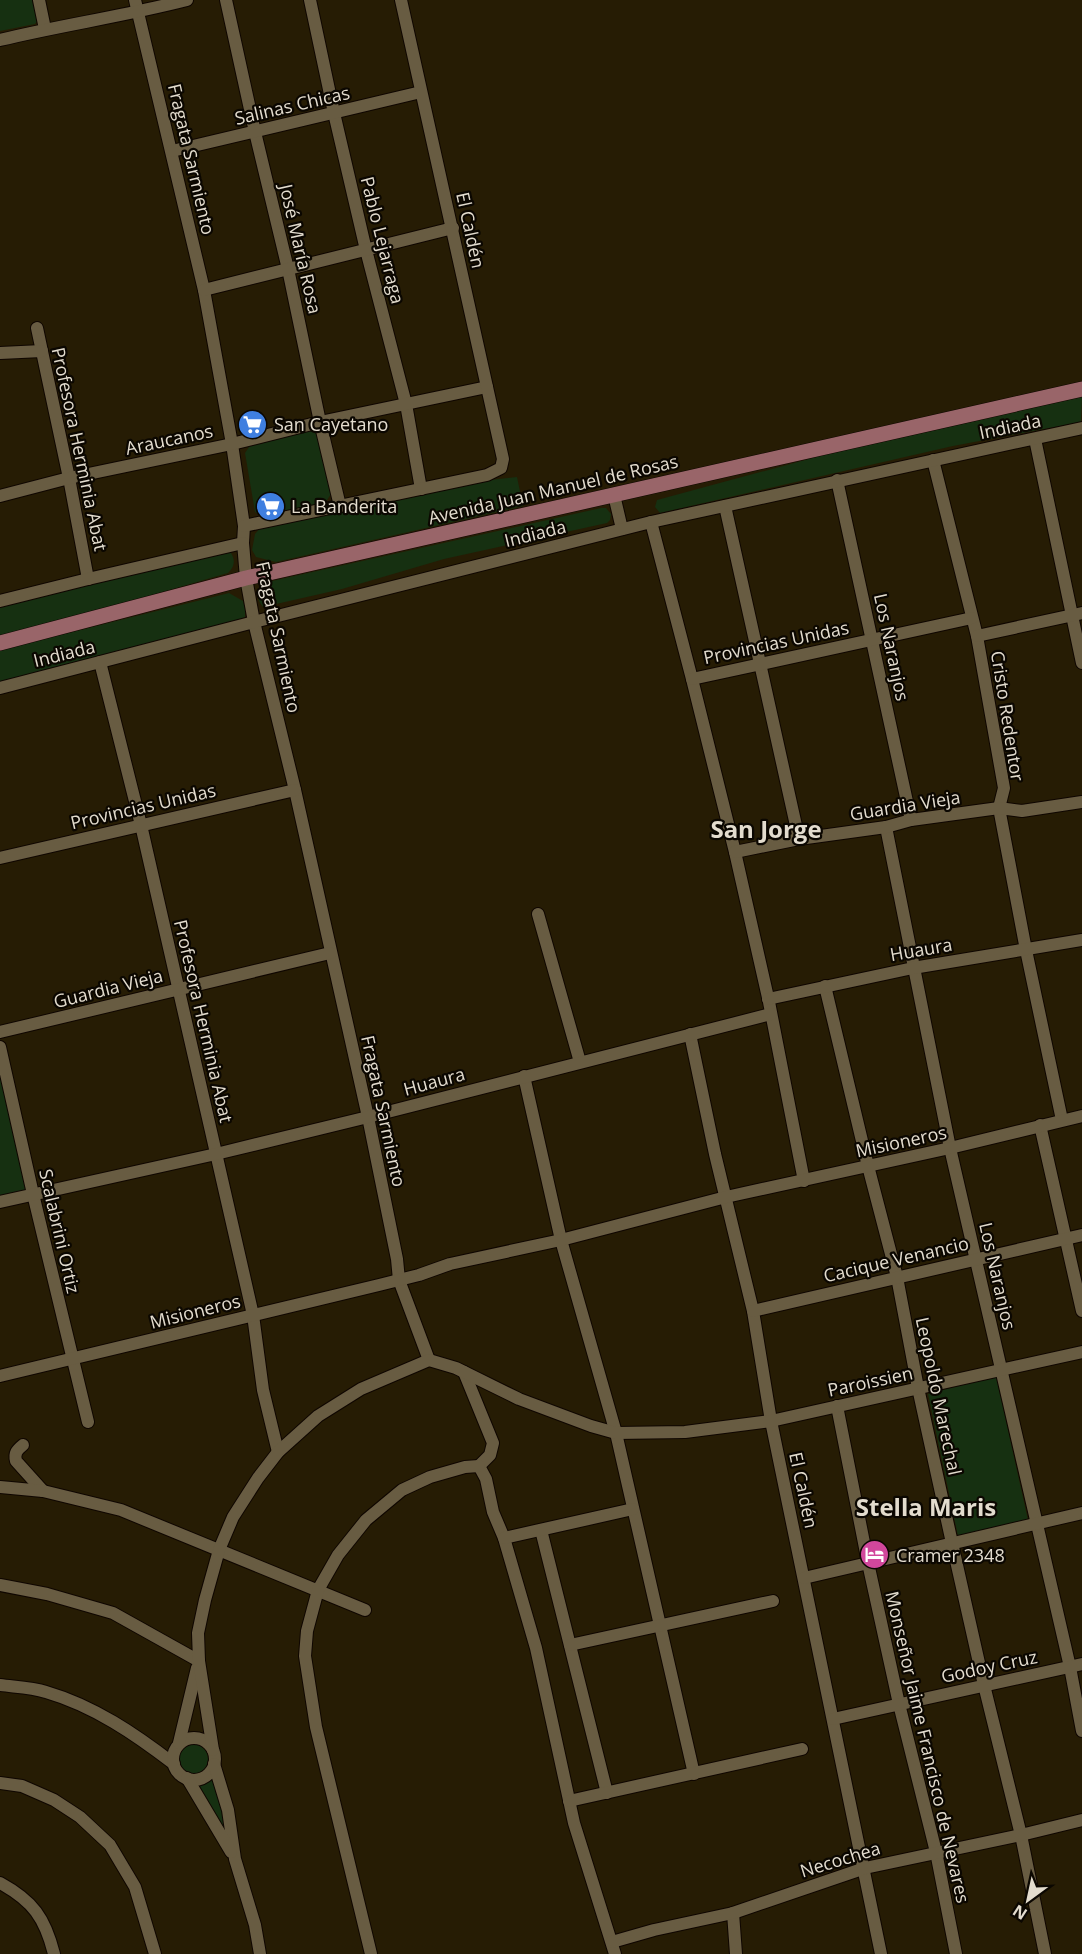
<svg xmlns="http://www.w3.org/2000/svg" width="1082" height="1954" viewBox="0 0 1082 1954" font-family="'Open Sans',sans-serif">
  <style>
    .green { fill: #163011 }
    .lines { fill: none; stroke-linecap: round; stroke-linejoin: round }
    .minor-casing { stroke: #0f0600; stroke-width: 14 }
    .major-casing { stroke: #0f0600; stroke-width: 16 }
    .minor { stroke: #685c42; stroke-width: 12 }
    .major { stroke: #996569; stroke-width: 15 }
    .labels { text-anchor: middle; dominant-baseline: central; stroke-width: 4.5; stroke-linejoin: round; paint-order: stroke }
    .street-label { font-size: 18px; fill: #e3dcce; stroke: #0b0701 }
    .poi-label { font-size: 18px; fill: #e3dcce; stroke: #0b0701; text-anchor: start }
    .district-label { font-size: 24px; font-weight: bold; fill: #e3dcce; stroke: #0b0701 }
  </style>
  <rect width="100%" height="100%" fill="#261c04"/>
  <g class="green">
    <path d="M0,0H36L40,17L35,24L0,31Z"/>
    <path d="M1082,397L1081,422L953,446L660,513L655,507L657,500L820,456Z"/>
    <path d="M309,430L317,434L331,494L325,503L263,517L255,512L245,453L251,444Z"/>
    <path d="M517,477L523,506L276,562L256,557L252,550L255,534L260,528L490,480Z"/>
    <path d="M601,508H606L611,514L610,520L607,523L444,559L342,589L263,607C253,596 259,586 272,581Z"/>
    <path d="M225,552L231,553C236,561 234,567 228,573L69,619L0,637V606Z"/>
    <path d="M229,593L243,601L245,607V617L240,621L0,683V650Z"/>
    <path d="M0,1076L28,1192L0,1198Z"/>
    <path d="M996,1376L1028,1520L958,1536L928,1394Z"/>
    <circle cx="193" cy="1759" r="15"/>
    <path d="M216,1775L231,1848L195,1785L206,1783Z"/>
  </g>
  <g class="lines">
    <defs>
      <g id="minor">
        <path d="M39,0L45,29"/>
        <path d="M135,0L204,290L232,444L244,526L243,543L246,578L254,622L295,790L368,1117L397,1259L399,1280L429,1360"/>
        <path d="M226,0L255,132L288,269L320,422L340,506"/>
        <path d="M310,0L334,113L366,250L406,404L421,489"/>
        <path d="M0,40C62,25 125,16 187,0"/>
        <path d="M172,151L421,92"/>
        <path d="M204,290L453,228"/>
        <path d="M37,328L69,478L88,579"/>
        <path d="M0,353L42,351"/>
        <path d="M1035,439L1082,663"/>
        <path d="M933,460L977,636L1004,788L999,808L1026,950L1062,1120"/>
        <path d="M837,480L911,820"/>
        <path d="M614,495L622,529"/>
        <path d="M0,496L69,478L232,444L320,422L487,387"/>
        <path d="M725,506L799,839"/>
        <path d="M651,522L692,679L735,852L769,1002L804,1181"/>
        <path d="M244,526L487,475L501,468L503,459L401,0"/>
        <path d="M0,601L88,579L243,543"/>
        <path d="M977,636L1082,613"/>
        <path d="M100,662L141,825L253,1315L263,1390L278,1452"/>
        <path d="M692,679L972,618"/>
        <path d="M0,688L254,622L651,522L1082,428"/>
        <path d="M886,827L950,1148L1070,1667L1082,1731"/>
        <path d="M735,852L799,839L886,827L911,820L999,808L1022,811L1082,802"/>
        <path d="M0,858L295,790"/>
        <path d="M538,914L580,1062"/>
        <path d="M825,986L868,1166L897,1277L918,1388L952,1543L984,1685L1021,1835L1045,1954"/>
        <path d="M768,999L913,968L1082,940"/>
        <path d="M0,1032L330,953"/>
        <path d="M690,1034L715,1154L753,1311L771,1421L881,1954"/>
        <path d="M0,1047L33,1194L88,1422"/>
        <path d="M524,1076L561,1240L616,1433L694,1774"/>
        <path d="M1040,1125L1082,1311"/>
        <path d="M0,1202L216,1154L368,1117L771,1014"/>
        <path d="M753,1311L1082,1235"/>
        <path d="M464,1372L493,1443L490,1455L479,1466L486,1479L493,1512L504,1538L536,1648L574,1823L615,1954"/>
        <path d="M0,1376L379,1285L419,1275L450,1264L561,1240L726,1197L950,1148L1082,1116"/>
        <path d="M837,1406L868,1563L899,1704L936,1852L956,1954"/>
        <path d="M23,1445C17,1450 14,1453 16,1461L43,1491"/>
        <path d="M0,1487L43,1491L121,1510L365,1610"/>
        <path d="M541,1530L607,1793"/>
        <path d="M504,1538L633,1509"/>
        <path d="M804,1578L1082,1513"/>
        <path d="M0,1585L47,1594L113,1613L199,1661"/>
        <path d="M570,1645L773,1601"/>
        <path d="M0,1685C15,1687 31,1687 46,1692C94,1706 135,1734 174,1764"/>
        <path d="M833,1719L1082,1664"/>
        <circle cx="194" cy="1759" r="21"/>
        <path d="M179,1743L197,1668"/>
        <path d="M213,1750L199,1661L198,1633L205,1600L219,1550L233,1517L258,1478L278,1452L318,1416L361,1389L429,1360L456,1368L519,1399L591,1426L616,1433L685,1432L771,1421L1082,1352"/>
        <path d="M214,1764L228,1810L235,1859L255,1925L260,1954"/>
        <path d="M187,1778L231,1852"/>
        <path d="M0,1783L22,1786L54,1800L80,1817L110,1845L135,1887L155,1954"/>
        <path d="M569,1801L802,1749"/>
        <path d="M0,1883C33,1901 45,1918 54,1954"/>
        <path d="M733,1913L736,1954"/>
        <path d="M612,1942L654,1930L733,1913L865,1868L1021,1835L1082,1820"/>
        <path d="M371,1954L316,1727L305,1656L307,1631L318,1590L338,1555L366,1520L402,1490L430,1477L465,1467L479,1466"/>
      </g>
      <path id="major" d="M0,643L246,578L1082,389"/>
    </defs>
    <use href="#minor" class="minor-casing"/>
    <use href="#major" class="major-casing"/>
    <use href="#minor" class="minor"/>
    <use href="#major" class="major"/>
  </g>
  <defs>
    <symbol id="supermarket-disc" viewBox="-11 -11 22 22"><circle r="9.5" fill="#3f7fe0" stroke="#0b0701"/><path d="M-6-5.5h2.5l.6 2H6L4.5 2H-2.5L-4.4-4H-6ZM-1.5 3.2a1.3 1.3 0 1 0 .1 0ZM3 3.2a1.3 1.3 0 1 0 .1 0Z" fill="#fff"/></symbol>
    <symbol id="hotel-disc" viewBox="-11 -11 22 22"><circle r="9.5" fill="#d1479c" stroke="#0b0701"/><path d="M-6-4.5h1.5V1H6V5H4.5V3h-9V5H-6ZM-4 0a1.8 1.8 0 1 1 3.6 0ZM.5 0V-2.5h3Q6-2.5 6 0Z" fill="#fff"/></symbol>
  </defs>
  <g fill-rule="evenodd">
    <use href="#supermarket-disc" x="236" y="408" width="33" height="33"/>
    <use href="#supermarket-disc" x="254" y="490" width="33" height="33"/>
    <use href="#hotel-disc" x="858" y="1538" width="33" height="33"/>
  </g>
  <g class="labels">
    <g class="street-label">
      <text transform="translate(292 105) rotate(-13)">Salinas Chicas</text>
      <text transform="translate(192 159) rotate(77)">Fragata Sarmiento</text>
      <text transform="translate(471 230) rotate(78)">El Caldén</text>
      <text transform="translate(383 240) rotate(76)">Pablo Lejarraga</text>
      <text transform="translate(301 249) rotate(77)">José María Rosa</text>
      <text transform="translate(1010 426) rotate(-12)">Indiada</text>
      <text transform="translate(169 439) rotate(-12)">Araucanos</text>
      <text transform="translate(80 449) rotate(78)">Profesora Herminia Abat</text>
      <text transform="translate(553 489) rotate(-13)">Avenida Juan Manuel de Rosas</text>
      <text transform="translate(535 533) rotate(-14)">Indiada</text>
      <text transform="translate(279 637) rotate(78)">Fragata Sarmiento</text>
      <text transform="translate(776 642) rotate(-12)">Provincias Unidas</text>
      <text transform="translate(892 647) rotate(78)">Los Naranjos</text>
      <text transform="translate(64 653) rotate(-14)">Indiada</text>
      <text transform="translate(1008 716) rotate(81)">Cristo Redentor</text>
      <text transform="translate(905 805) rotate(-9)">Guardia Vieja</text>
      <text transform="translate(143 806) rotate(-13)">Provincias Unidas</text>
      <text transform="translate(921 949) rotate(-10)">Huaura</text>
      <text transform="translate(108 988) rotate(-14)">Guardia Vieja</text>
      <text transform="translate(204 1021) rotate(77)">Profesora Herminia Abat</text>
      <text transform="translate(434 1081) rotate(-15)">Huaura</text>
      <text transform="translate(384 1111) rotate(78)">Fragata Sarmiento</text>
      <text transform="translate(901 1141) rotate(-12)">Misioneros</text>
      <text transform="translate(60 1231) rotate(77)">Scalabrini Ortiz</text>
      <text transform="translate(896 1259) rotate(-13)">Cacique Venancio</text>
      <text transform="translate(998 1276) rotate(77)">Los Naranjos</text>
      <text transform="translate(195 1311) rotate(-14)">Misioneros</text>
      <text transform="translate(870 1381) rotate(-12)">Paroissien</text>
      <text transform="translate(939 1396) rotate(78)">Leopoldo Marechal</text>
      <text transform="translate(804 1490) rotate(78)">El Caldén</text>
      <text transform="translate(989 1666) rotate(-12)">Godoy Cruz</text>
      <text transform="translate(928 1747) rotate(77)">Monseñor Jaime Francisco de Nevares</text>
      <text transform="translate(840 1859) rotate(-17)">Necochea</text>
    </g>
    <g class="poi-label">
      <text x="274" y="424">San Cayetano</text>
      <text x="291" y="506">La Banderita</text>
      <text x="896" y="1555">Cramer 2348</text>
    </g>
    <g class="district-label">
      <text x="766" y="828">San Jorge</text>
      <text x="926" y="1506">Stella Maris</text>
    </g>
  </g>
  <g transform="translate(1028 1900) rotate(213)" stroke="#0b0701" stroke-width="4.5" paint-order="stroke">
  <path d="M0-4.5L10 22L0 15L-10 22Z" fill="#e3dcce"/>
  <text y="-9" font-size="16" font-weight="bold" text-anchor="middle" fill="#e3dcce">N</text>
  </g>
</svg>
